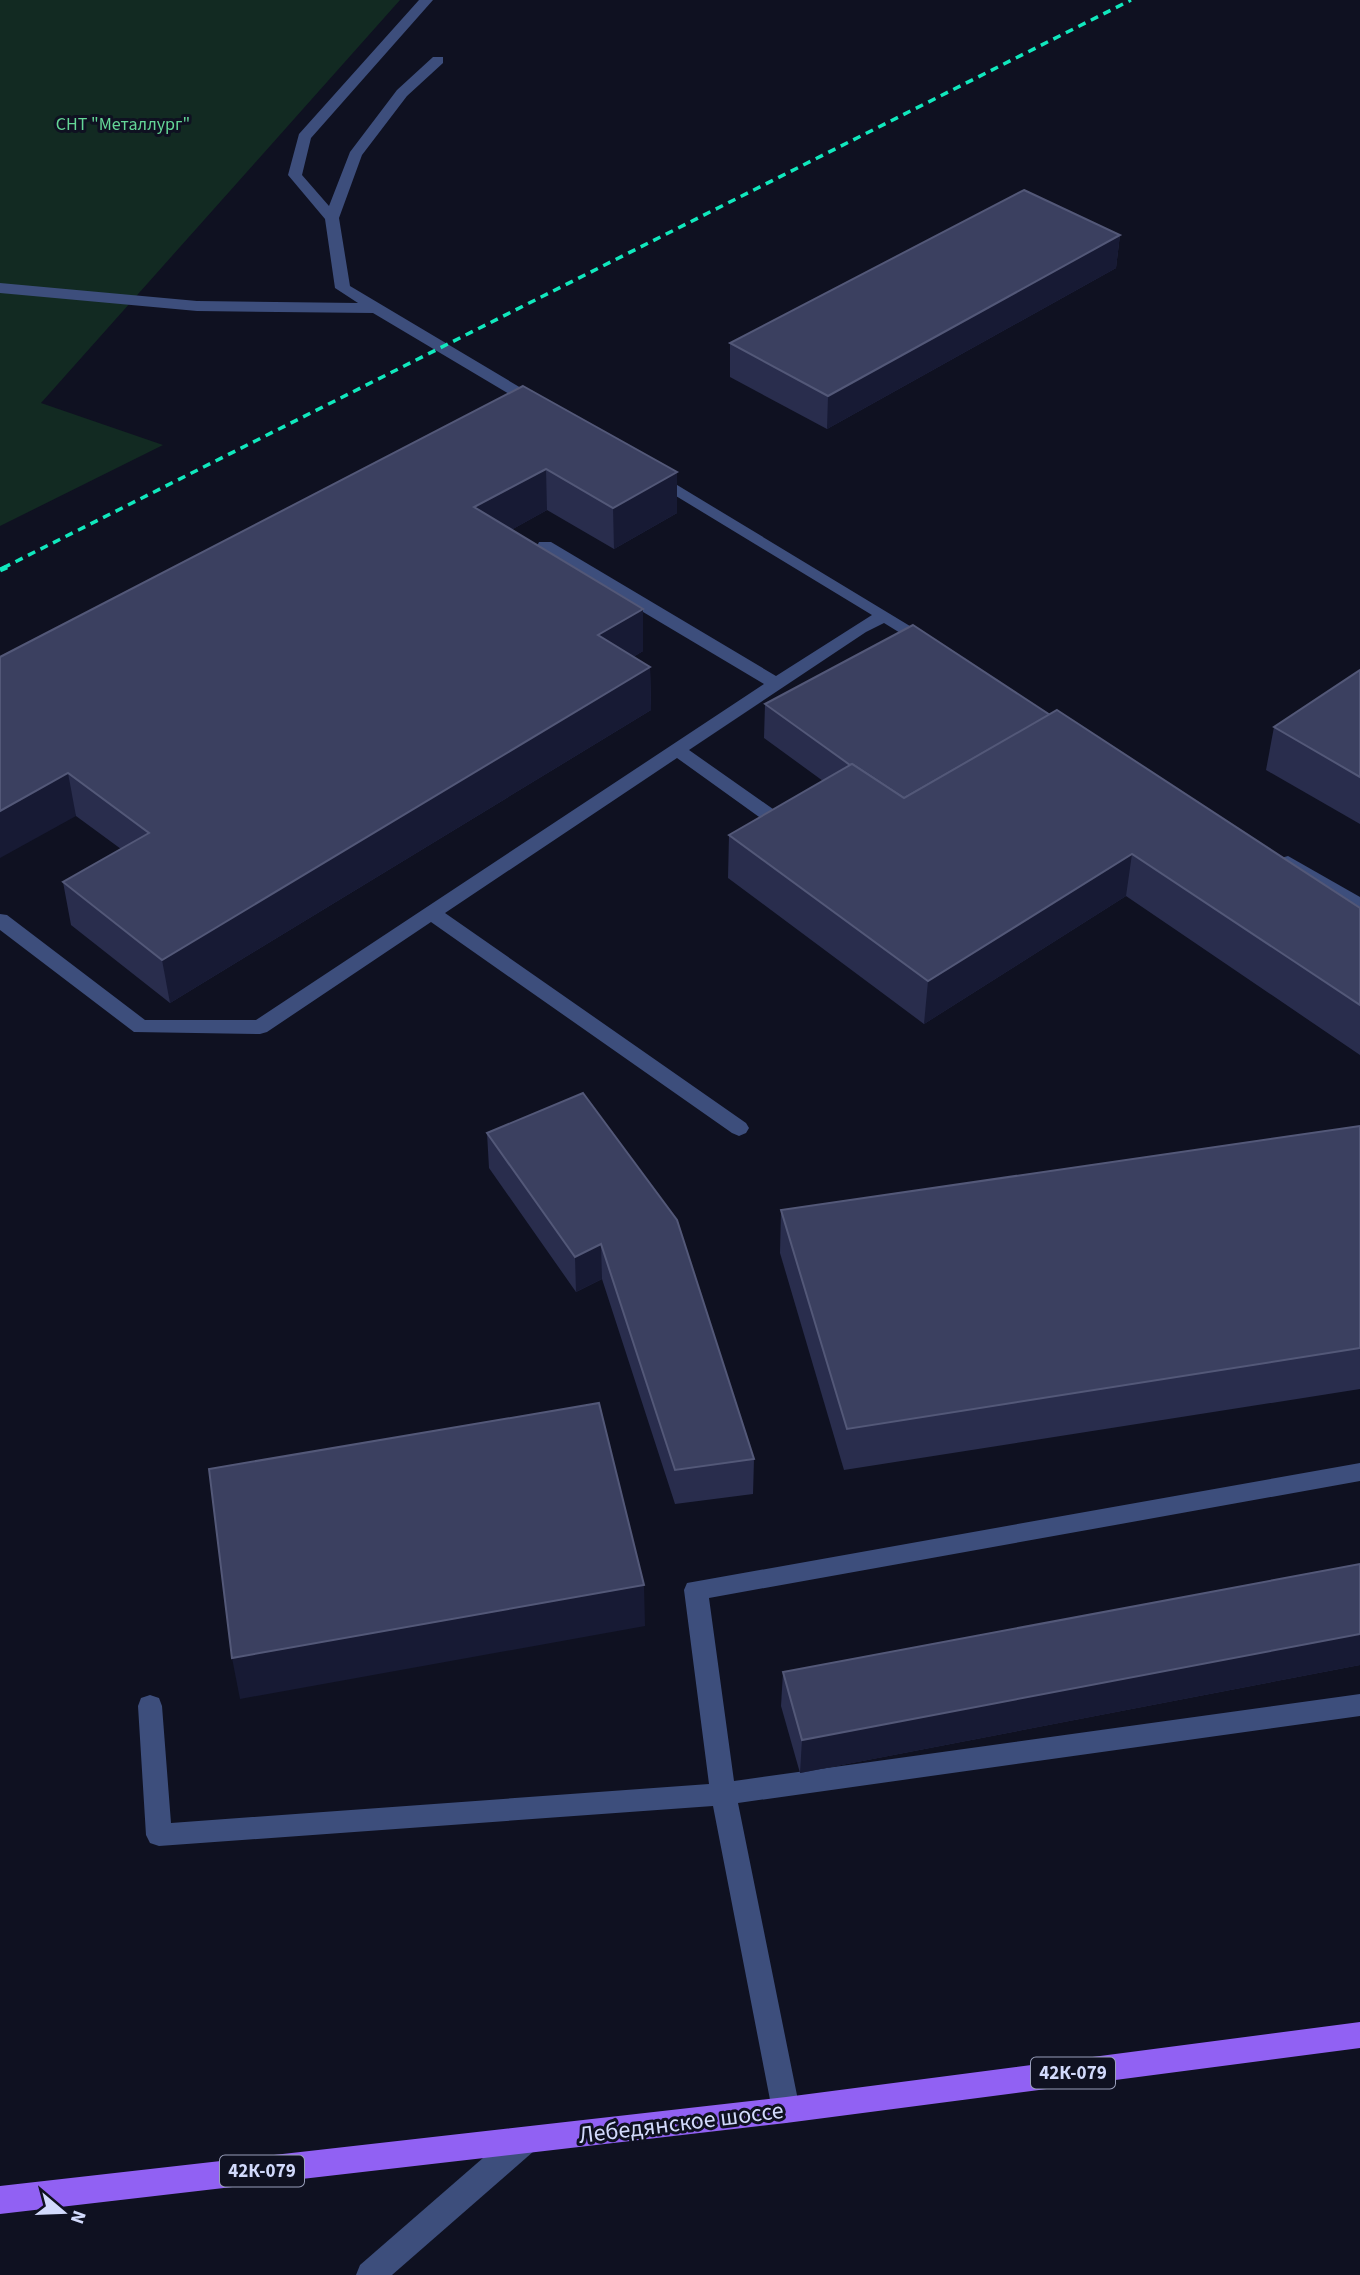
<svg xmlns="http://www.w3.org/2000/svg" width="1360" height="2275" viewBox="0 0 1360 2275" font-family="'Source Sans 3',sans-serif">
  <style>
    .green { fill: #122a22 }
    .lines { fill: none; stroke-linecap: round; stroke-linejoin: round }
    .minor { fill: #3d4e7c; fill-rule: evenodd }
    .major { fill: #9161f3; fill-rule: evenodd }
    .rail-far1 { stroke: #11e8bd; stroke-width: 3.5; stroke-dasharray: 8 6; stroke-linecap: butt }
    .rail { stroke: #11e8bd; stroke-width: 5; stroke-dasharray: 10 8; stroke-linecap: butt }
    .wall { fill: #292d4d }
    .shaded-wall { fill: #171a34 }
    .building { fill: #3b4060; stroke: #535878; stroke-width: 2 }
    .labels { text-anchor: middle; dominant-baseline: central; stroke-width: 6; stroke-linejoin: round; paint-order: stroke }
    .far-park-label { font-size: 18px; fill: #64d697; stroke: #0f1121 }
    .shield { fill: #0f1121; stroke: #989eba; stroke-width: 2 }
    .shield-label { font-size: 19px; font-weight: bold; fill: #d2dafc }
    .near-street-label { font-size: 24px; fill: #d2dafc; stroke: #0f1121 }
  </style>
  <rect width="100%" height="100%" fill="#0f1121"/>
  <path class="green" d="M0,0H400L41,403L163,445L0,526Z"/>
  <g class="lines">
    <g class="minor">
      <path d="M419,0H433L311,138L302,175L329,206L350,152L397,90L433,57H443V63L407,96L362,155L339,218L350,286L543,401L545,404L543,407H531L373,313L197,311L0,293V283L197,301L358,303L335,288L325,219L288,175L299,134Z"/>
      <path d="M654,471L938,643L929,648L923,647L884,623L866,632L689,750L797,826L799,830L797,834H783L677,758L445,913L746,1123L749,1128L746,1133L739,1136L732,1133L431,922L267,1032L260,1034L134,1032L0,930V914L7,915L145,1020H256L764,684L539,550L537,546L539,542H551L776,676L872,615L648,479L646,476L648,473Z"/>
      <path d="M1288,856L1360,897V912L1281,866L1278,862L1281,858Z"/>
      <path d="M1360,1463V1481L709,1598L734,1781L1360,1694V1716L738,1803L800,2110L796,2119L786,2123L776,2119L772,2110L713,1806L159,1846L150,1843L146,1835L138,1706L141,1698L150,1695L159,1698L162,1706L171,1823L709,1784L684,1590L687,1583Z"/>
      <path d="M524,2128L534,2131L538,2141L534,2151L392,2275H356L360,2265L514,2131Z"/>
    </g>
    <path class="major" d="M1360,2022V2048L786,2123L0,2214V2186L786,2097Z"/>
    <path class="rail-far1" d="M3,568L1131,0"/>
    <path class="rail" d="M0,570L7,567"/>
  </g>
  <g class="wall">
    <path d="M1120,235L1116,268L827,429L730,377V343Z"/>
    <path d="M523,386L677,513L614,549L547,510L511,530L643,651L633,657L650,667L651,710L170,1003L71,925L63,882L121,849L76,816L0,657Z"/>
    <path d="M1360,670V824L1266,770L1274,727Z"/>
    <path d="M765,704L1050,715L1360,908V1055L1126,896L924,1024L728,878L729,835L823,781L764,738Z"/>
    <path d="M583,1093L754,1459L753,1494L675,1504L602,1279L576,1292L489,1168L487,1133Z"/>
    <path d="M1360,1126V1389L844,1470L780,1253L781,1210Z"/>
    <path d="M1360,1564V1665L800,1773L781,1706L783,1672Z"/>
  </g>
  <g class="shaded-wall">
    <path d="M1120,235L1116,268L827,429L828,396Z"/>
    <path d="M546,469L547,510L477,549L474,507Z"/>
    <path d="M677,472V513L614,549L613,508Z"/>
    <path d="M643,609V651L599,677L598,635Z"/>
    <path d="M650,667L651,710L170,1003L162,960Z"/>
    <path d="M68,773L76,816L0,858V811Z"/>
    <path d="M1132,854L1126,896L924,1024L928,981Z"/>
    <path d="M601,1244L602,1279L576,1292L575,1257Z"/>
    <path d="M644,1585L645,1626L240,1699L232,1658Z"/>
    <path d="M1360,1634V1665L800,1773L802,1740Z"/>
  </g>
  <g class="building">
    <path d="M1024,190L1120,235L828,396L730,343Z"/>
    <path d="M523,386L677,472L613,508L546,469L474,507L643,609L598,635L650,667L162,960L63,882L149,833L68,773L0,811V657Z"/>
    <path d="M913,625L1050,715L904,798L852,764L850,765L765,704Z"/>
    <path d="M1360,670V777L1274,727Z"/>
    <path d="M1057,710L1360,908V1005L1132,854L928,981L729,835L852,764L904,798Z"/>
    <path d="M583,1093L677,1220L754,1459L675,1470L601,1244L575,1257L487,1133Z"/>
    <path d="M1360,1126V1348L847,1429L781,1210Z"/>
    <path d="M599,1403L644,1585L232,1658L209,1469Z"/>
    <path d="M1360,1564V1634L802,1740L783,1672Z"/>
  </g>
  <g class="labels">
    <g class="far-park-label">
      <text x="123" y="124">СНТ "Металлург"</text>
    </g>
    <g class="shield">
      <rect x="1031" y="2057.5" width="84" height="31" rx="5"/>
      <rect x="220" y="2155.5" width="84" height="31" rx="5"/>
    </g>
    <g class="shield-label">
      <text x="1073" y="2073">42К-079</text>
      <text x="262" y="2171">42К-079</text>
    </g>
    <g class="near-street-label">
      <text transform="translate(681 2123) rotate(-7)">Лебедянское шоссе</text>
    </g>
  </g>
  <g transform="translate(63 2212) rotate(109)" stroke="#0f1121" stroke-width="5" paint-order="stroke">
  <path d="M0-5L12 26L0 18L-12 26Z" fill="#d2dafc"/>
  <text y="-10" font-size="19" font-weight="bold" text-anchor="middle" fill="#d2dafc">N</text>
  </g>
</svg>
